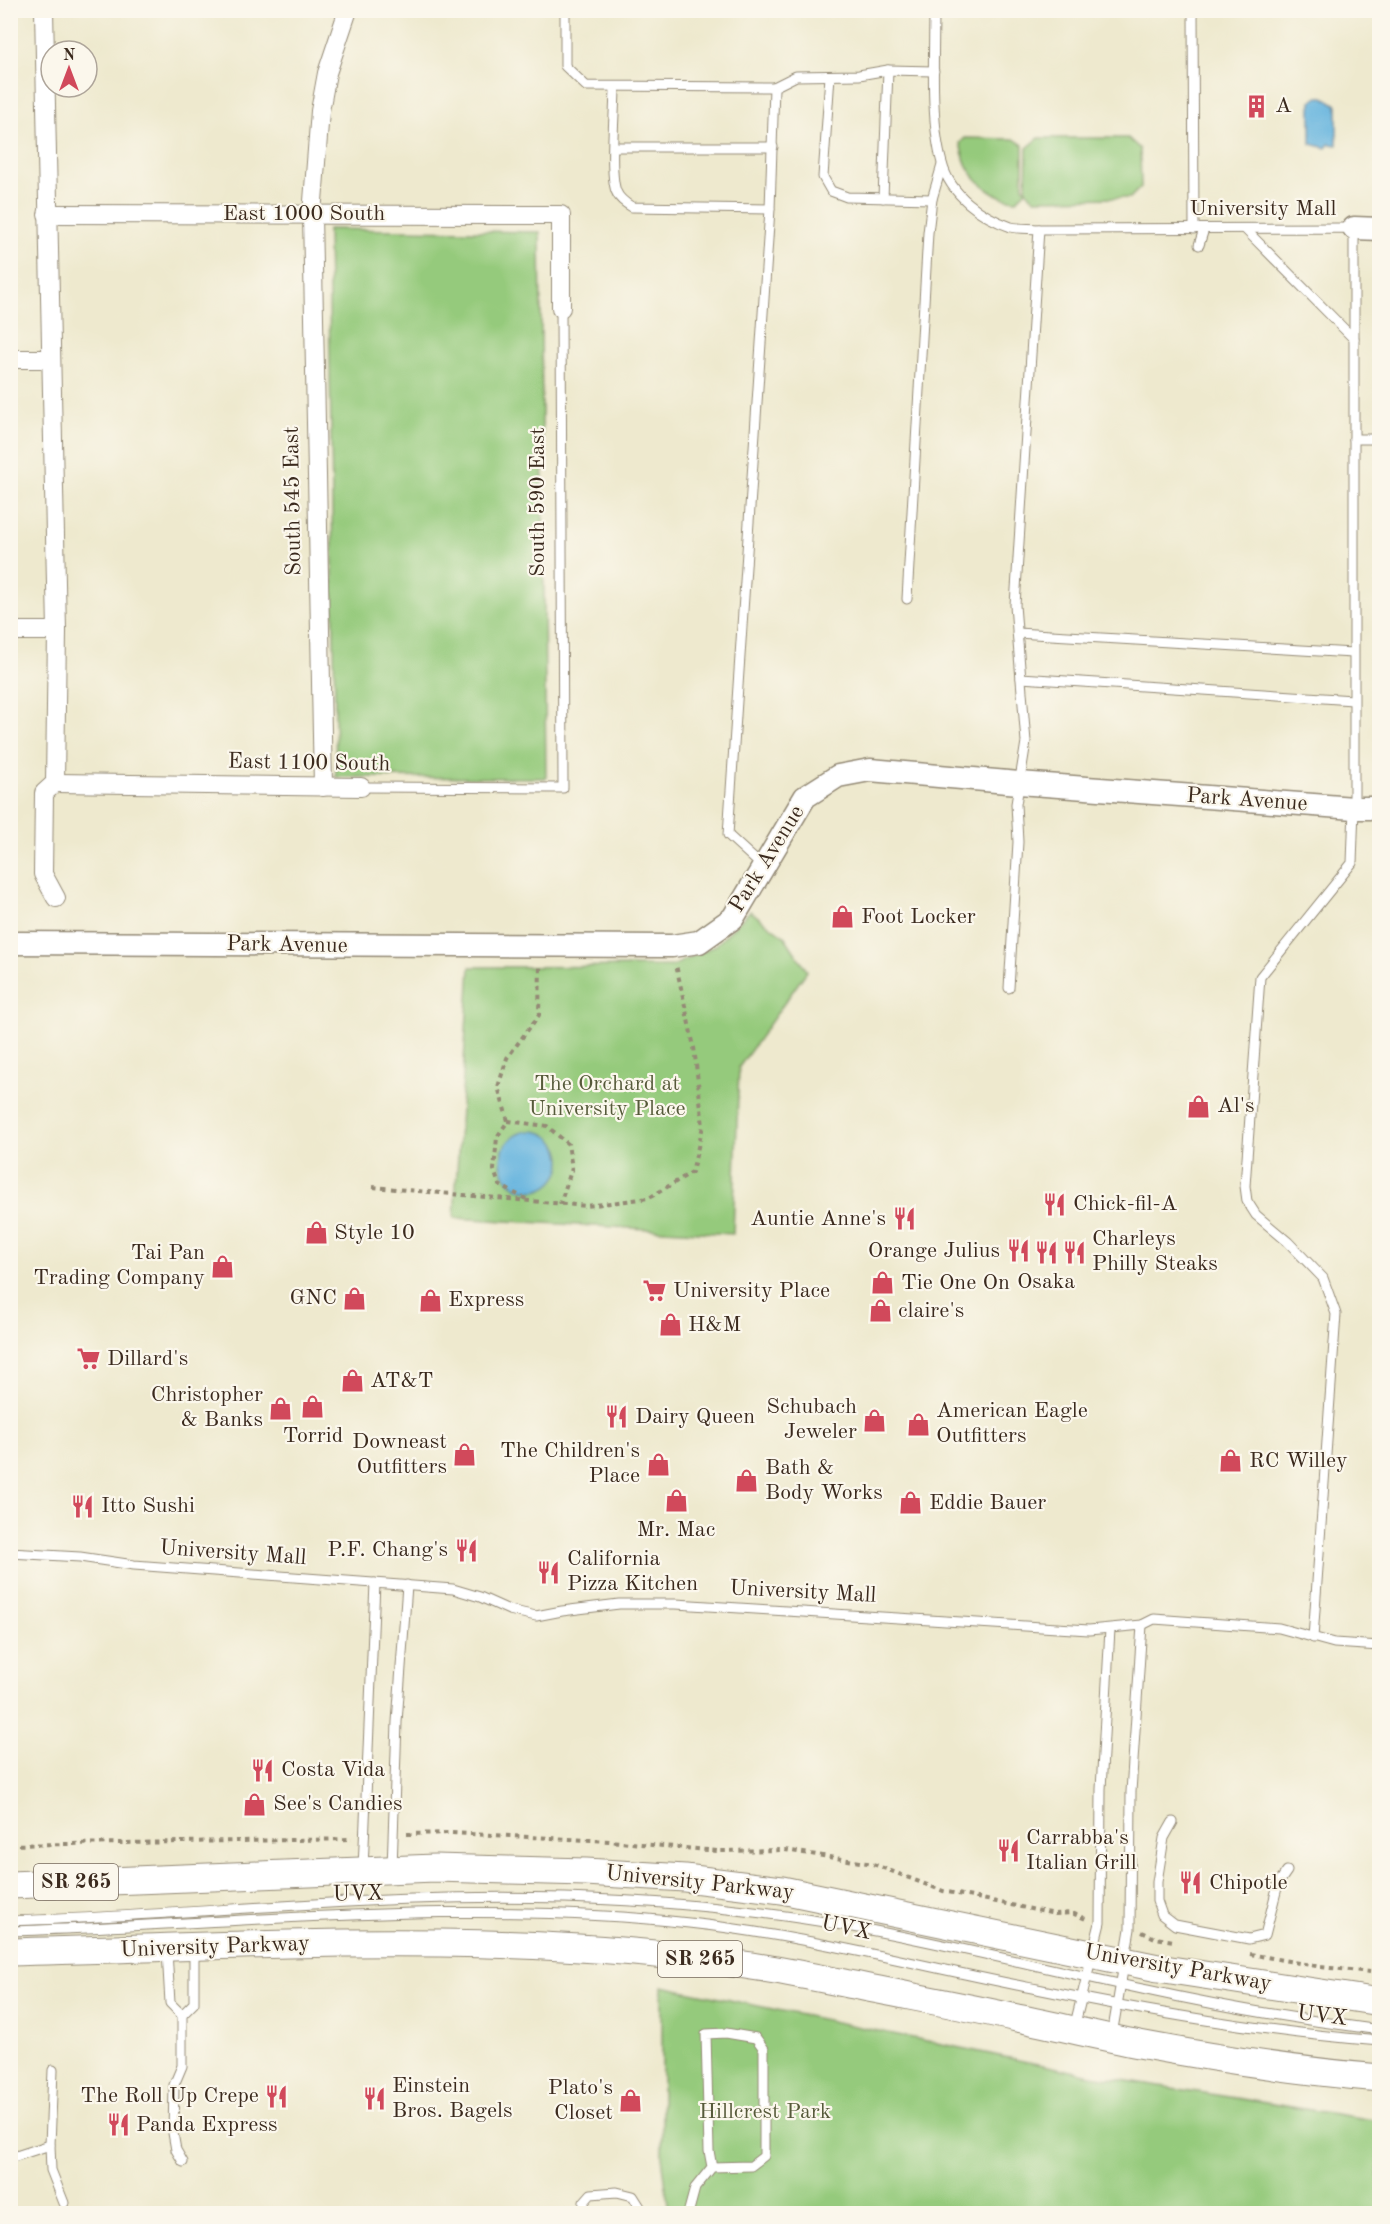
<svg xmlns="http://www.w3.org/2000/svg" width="1390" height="2224" viewBox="0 0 1390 2224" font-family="'Old Standard TT',serif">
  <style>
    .green { fill: #95ca7c; stroke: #687a4d; stroke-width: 1.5 }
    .water { fill: #63b3de; stroke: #4f6e7e; stroke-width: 1.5 }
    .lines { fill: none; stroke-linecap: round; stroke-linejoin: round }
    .service-casing { stroke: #948a76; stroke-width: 11 }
    .minor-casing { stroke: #948a76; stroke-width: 20 }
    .tertiary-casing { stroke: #948a76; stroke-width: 25 }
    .primary-casing { stroke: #948a76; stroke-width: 29 }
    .path { stroke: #948a76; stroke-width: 4; stroke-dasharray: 4.5 4.5; stroke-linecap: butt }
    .service { stroke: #fff; stroke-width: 9 }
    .minor { stroke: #fff; stroke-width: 18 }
    .tertiary { stroke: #fff; stroke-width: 22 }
    .primary { stroke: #fff; stroke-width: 27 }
    .labels { text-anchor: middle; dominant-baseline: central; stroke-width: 4.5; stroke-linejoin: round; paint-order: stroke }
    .shield { fill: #fbf7ec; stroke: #75685c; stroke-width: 1.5 }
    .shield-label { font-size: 21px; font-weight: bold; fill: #3b2a1e }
    .poi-label { font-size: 22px; fill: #3b2a1e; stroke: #fbf7ec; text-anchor: start }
    .street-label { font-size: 22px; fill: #3b2a1e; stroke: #fbf7ec }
    .park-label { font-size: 22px; fill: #565a3a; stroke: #fbf7ec }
  </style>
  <rect width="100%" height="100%" fill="#fbf7ec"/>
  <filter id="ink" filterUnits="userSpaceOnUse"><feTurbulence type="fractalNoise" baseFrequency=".0167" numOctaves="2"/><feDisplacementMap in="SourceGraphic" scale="12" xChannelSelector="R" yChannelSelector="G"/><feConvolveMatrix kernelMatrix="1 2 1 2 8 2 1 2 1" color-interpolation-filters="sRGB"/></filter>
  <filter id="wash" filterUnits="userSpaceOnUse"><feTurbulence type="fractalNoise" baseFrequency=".008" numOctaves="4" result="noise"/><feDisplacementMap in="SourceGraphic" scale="24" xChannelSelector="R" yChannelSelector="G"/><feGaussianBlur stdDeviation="1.35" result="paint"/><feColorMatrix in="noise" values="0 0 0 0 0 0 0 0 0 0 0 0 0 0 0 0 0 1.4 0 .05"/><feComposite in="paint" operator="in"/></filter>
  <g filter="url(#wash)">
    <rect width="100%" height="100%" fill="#eee9ce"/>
    <g class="green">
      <path d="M965,138L1014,139L1023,145V186L1026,190L1027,148L1039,138H1128L1140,149L1141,187L1130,198L1035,199L1026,191L1017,200C998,200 976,183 967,166C964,160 962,151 960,143Z"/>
      <path d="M328,229L540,232L546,778L336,777Z"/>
      <path d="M750,911L785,937L807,971L739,1067L733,1234L454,1218L470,967L673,966L716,945Z"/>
      <path d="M662,1986L1091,2075L1379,2121V2213H669L662,2156Z"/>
    </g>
    <g class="water">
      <path d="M1318,97H1324L1337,105V145L1329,144L1326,148L1311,144V101Z"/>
      <circle cx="531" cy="1161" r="30"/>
    </g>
  </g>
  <g filter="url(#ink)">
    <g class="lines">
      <defs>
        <g id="service">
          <path d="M565,10V66L586,86L774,87"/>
          <path d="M934,10C934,56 930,121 942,163C950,195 982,217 1011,227C1020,229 1030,228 1039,229L1354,228V808L1352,863L1260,977L1245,1186L1247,1201L1256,1215L1288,1242L1323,1278L1336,1314L1313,1638"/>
          <path d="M1193,10L1194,229"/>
          <path d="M830,76L823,177L831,191L847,197L932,199"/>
          <path d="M615,87C615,111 609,171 616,191C619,199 625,203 632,207L770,209"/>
          <path d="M614,147H773"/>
          <path d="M883,198L888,70"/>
          <path d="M1245,229L1354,339"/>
          <path d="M1199,245L1204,229"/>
          <path d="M1354,439H1380"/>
          <path d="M907,599L928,233L932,199L942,165"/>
          <path d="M1017,633L1353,653"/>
          <path d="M1021,678L1353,700"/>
          <path d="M361,787L563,788L561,308"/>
          <path d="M763,867L728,835L770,209L774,87L796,76L859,75L888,70L934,71"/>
          <path d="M1009,988L1018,842L1016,804L1026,742L1015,605L1039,229"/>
          <path d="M10,1553L80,1557L134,1565L453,1589L480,1597L509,1610L536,1616L562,1611L619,1604H676L1089,1630L1142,1625L1154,1619L1279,1628L1334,1643L1380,1646"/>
          <path d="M1173,1822L1164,1838L1157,1882V1901L1162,1915L1175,1925L1249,1939L1265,1935L1278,1884L1287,1871"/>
          <path d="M392,1868L397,1722L407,1585"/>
          <path d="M363,1869L375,1583"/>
          <path d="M10,1921C145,1917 278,1904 413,1899C523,1895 635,1898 745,1911C881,1926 1013,1962 1147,1990C1224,2007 1301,2020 1380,2030"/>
          <path d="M10,1931C237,1924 463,1898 689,1923C807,1936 921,1966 1037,1989C1150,2012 1264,2032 1380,2041"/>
          <path d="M167,1951L170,2003L182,2015"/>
          <path d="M1074,2028L1100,1923L1101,1789L1110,1629"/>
          <path d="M1112,2035L1130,1929L1131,1792L1142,1625"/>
          <path d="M53,2070L50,2145L51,2170L64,2203"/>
          <path d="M10,2158L50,2145"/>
          <path d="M183,2162L176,2150L173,2133L174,2085L182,2066V2015L194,2003V1950"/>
          <path d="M583,2214L584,2202L591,2194L617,2192L633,2196L640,2207V2214"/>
          <path d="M688,2214L695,2188L712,2167L751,2166L764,2156V2049L756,2038L726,2033L706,2034L709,2151L712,2167"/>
        </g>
        <g id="minor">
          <path d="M44,10L57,631L55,783L44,793L43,874L56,898"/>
          <path d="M47,214L561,215V308"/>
          <path d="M10,359H51"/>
          <path d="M10,631H57"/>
          <path d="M55,783L361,787"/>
          <path d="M323,787L312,214L320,111L327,73L348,10"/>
        </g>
        <g id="tertiary">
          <path d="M1354,228L1380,229"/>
          <path d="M10,943L672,946L699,942L733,918L805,797L838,776L870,770L1019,783L1354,808H1380"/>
        </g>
        <g id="primary">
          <path d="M10,1885L435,1868L586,1872L685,1878L782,1890L1158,1968L1380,2002"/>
          <path d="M10,1952C254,1946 502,1929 745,1965C781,1970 818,1978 854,1985C908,1996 963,2006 1017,2018C1058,2026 1098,2036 1139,2044C1219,2059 1299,2071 1380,2078"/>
        </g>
      </defs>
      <use href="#service" class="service-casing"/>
      <use href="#minor" class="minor-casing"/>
      <use href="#tertiary" class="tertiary-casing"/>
      <use href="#primary" class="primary-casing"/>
      <g class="path">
        <path d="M508,1121L547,1126L568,1144L572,1168L560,1204"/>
        <path d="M373,1187L587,1206L649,1198L692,1172L703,1126L694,1047L676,965"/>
        <path d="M526,1199L499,1185L494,1170L497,1137L508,1121L498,1087L507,1058L539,1015L540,964"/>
        <path d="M407,1834L451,1833L609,1841L718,1851L785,1850L873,1864L943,1891L1055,1914L1072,1913L1088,1920"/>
        <path d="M10,1845L352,1839"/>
        <path d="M1142,1932L1155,1938L1174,1941"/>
        <path d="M1250,1954L1321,1967L1380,1973"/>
      </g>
      <use href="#service" class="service"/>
      <use href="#minor" class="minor"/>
      <use href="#tertiary" class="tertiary"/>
      <use href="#primary" class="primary"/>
    </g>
  </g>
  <defs>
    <symbol id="building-bare" viewBox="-9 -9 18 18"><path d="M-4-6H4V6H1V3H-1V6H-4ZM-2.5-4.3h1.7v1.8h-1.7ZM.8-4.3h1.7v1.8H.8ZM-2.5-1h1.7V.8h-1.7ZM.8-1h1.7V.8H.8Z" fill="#d1495b" stroke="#fbf7ec" stroke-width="2.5" paint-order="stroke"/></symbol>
    <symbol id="shop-bare" viewBox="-9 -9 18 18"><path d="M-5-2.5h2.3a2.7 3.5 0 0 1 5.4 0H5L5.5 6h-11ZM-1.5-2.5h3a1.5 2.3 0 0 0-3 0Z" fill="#d1495b" stroke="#fbf7ec" stroke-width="2.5" paint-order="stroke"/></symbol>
    <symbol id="restaurant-bare" viewBox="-9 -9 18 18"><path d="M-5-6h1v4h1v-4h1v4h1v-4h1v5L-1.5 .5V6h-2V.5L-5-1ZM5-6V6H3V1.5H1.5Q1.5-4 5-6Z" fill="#d1495b" stroke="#fbf7ec" stroke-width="2.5" paint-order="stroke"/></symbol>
    <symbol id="supermarket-bare" viewBox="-9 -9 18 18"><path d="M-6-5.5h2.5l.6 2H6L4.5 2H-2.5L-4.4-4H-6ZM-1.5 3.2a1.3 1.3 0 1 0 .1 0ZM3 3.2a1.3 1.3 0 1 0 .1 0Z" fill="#d1495b" stroke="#fbf7ec" stroke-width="2.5" paint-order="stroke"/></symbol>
  </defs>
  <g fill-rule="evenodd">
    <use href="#building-bare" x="1240" y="90" width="33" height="33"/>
    <use href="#shop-bare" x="826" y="900" width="33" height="33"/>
    <use href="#shop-bare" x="1182" y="1090" width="33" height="33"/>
    <use href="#restaurant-bare" x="1038" y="1188" width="33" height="33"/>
    <use href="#restaurant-bare" x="888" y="1202" width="33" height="33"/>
    <use href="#shop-bare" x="300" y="1216" width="33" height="33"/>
    <use href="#restaurant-bare" x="1002" y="1234" width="33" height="33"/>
    <use href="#restaurant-bare" x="1058" y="1236" width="33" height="33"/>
    <use href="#restaurant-bare" x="1030" y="1236" width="33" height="33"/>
    <use href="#shop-bare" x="206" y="1250" width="33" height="33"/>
    <use href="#shop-bare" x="866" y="1266" width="33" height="33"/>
    <use href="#supermarket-bare" x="638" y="1274" width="33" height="33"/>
    <use href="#shop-bare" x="338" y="1282" width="33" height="33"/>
    <use href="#shop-bare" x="414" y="1284" width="33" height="33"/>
    <use href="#shop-bare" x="864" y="1294" width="33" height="33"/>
    <use href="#shop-bare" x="654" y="1308" width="33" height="33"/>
    <use href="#supermarket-bare" x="72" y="1342" width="33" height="33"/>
    <use href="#shop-bare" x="336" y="1364" width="33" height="33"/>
    <use href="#shop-bare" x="296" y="1390" width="33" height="33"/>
    <use href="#shop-bare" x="264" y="1392" width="33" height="33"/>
    <use href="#restaurant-bare" x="600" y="1400" width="33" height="33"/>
    <use href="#shop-bare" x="858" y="1404" width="33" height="33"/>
    <use href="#shop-bare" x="902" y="1408" width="33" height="33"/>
    <use href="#shop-bare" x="448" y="1438" width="33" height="33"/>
    <use href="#shop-bare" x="1214" y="1444" width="33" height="33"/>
    <use href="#shop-bare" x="642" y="1448" width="33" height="33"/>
    <use href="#shop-bare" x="730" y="1464" width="33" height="33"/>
    <use href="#shop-bare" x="660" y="1484" width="33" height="33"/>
    <use href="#shop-bare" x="894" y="1486" width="33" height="33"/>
    <use href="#restaurant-bare" x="66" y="1490" width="33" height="33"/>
    <use href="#restaurant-bare" x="450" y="1534" width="33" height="33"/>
    <use href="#restaurant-bare" x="532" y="1556" width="33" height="33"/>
    <use href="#restaurant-bare" x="246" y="1754" width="33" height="33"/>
    <use href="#shop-bare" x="238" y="1788" width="33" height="33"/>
    <use href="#restaurant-bare" x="992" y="1834" width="33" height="33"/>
    <use href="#restaurant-bare" x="1174" y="1866" width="33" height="33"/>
    <use href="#restaurant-bare" x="260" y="2080" width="33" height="33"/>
    <use href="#restaurant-bare" x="358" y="2082" width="33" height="33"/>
    <use href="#shop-bare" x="614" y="2084" width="33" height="33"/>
    <use href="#restaurant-bare" x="102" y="2108" width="33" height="33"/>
  </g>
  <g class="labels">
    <g class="shield">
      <rect x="34" y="1864" width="84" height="36" rx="4.5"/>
      <rect x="658" y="1941" width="84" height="36" rx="4.5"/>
    </g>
    <g class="shield-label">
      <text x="76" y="1882">SR 265</text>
      <text x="700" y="1959">SR 265</text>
    </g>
    <g class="poi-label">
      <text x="1275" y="106">A</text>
      <text x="861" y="917">Foot Locker</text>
      <text x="1217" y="1106">Al's</text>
      <text x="1073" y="1204">Chick-fil-A</text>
      <text x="886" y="1219" text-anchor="end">Auntie Anne's</text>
      <text x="334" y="1233">Style 10</text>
      <text x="1092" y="1239">Charleys<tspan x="1092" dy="25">Philly Steaks</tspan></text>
      <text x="1000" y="1251" text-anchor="end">Orange Julius</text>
      <text x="205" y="1253" text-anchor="end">Tai Pan<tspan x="205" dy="25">Trading Company</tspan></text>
      <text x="1046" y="1282" text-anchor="middle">Osaka</text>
      <text x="901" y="1283">Tie One On</text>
      <text x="673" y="1291">University Place</text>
      <text x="337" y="1298" text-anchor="end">GNC</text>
      <text x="448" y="1300">Express</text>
      <text x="898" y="1311">claire's</text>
      <text x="688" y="1325">H&amp;M</text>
      <text x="107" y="1359">Dillard's</text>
      <text x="370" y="1381">AT&amp;T</text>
      <text x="263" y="1395" text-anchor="end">Christopher<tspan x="263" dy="25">&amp; Banks</tspan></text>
      <text x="857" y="1407" text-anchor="end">Schubach<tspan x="857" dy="25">Jeweler</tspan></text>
      <text x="936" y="1411">American Eagle<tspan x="936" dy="25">Outfitters</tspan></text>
      <text x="635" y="1417">Dairy Queen</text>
      <text x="313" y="1436" text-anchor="middle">Torrid</text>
      <text x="447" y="1442" text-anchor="end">Downeast<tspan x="447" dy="25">Outfitters</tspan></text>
      <text x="640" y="1451" text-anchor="end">The Children's<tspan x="640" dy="25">Place</tspan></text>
      <text x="1249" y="1461">RC Willey</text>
      <text x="765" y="1468">Bath &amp;<tspan x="765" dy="25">Body Works</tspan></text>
      <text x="929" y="1503">Eddie Bauer</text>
      <text x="101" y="1506">Itto Sushi</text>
      <text x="676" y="1530" text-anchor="middle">Mr. Mac</text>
      <text x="448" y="1550" text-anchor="end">P.F. Chang's</text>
      <text x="567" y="1559">California<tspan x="567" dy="25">Pizza Kitchen</tspan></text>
      <text x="281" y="1770">Costa Vida</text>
      <text x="273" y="1804">See's Candies</text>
      <text x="1026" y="1838">Carrabba's<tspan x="1026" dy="25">Italian Grill</tspan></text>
      <text x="1209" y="1883">Chipotle</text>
      <text x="392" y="2086">Einstein<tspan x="392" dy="25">Bros. Bagels</tspan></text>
      <text x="613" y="2088" text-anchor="end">Plato's<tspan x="613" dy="25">Closet</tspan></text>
      <text x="259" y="2096" text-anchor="end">The Roll Up Crepe</text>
      <text x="136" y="2125">Panda Express</text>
    </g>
    <g class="street-label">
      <text x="1263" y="209">University Mall</text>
      <text x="304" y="214">East 1000 South</text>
      <text transform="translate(293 501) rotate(-91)">South 545 East</text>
      <text transform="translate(538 502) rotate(-90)">South 590 East</text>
      <text transform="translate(309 763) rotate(1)">East 1100 South</text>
      <text transform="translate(1247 800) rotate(4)">Park Avenue</text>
      <text transform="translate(767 859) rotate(-58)">Park Avenue</text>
      <text transform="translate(287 945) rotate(1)">Park Avenue</text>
      <text transform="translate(233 1553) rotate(4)">University Mall</text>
      <text transform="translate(803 1592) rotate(3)">University Mall</text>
      <text transform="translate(700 1883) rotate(6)">University Parkway</text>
      <text transform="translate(358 1894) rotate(-1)">UVX</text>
      <text transform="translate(846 1928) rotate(12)">UVX</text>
      <text transform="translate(215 1947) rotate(-2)">University Parkway</text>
      <text transform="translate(1178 1968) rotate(10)">University Parkway</text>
      <text transform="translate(1322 2016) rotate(7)">UVX</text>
    </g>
    <g class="park-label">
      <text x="607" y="1084">The Orchard at<tspan x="607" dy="25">University Place</tspan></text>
      <text x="765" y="2112">Hillcrest Park</text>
    </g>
  </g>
  <rect width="1390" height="2224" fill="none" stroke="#fbf7ec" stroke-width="36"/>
  <g transform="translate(69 69)"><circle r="28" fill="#fbf7ec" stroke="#aea59a" stroke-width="1.5"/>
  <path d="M0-4.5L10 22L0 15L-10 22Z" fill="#d1495b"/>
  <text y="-9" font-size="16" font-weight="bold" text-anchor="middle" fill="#3b2a1e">N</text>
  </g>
</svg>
